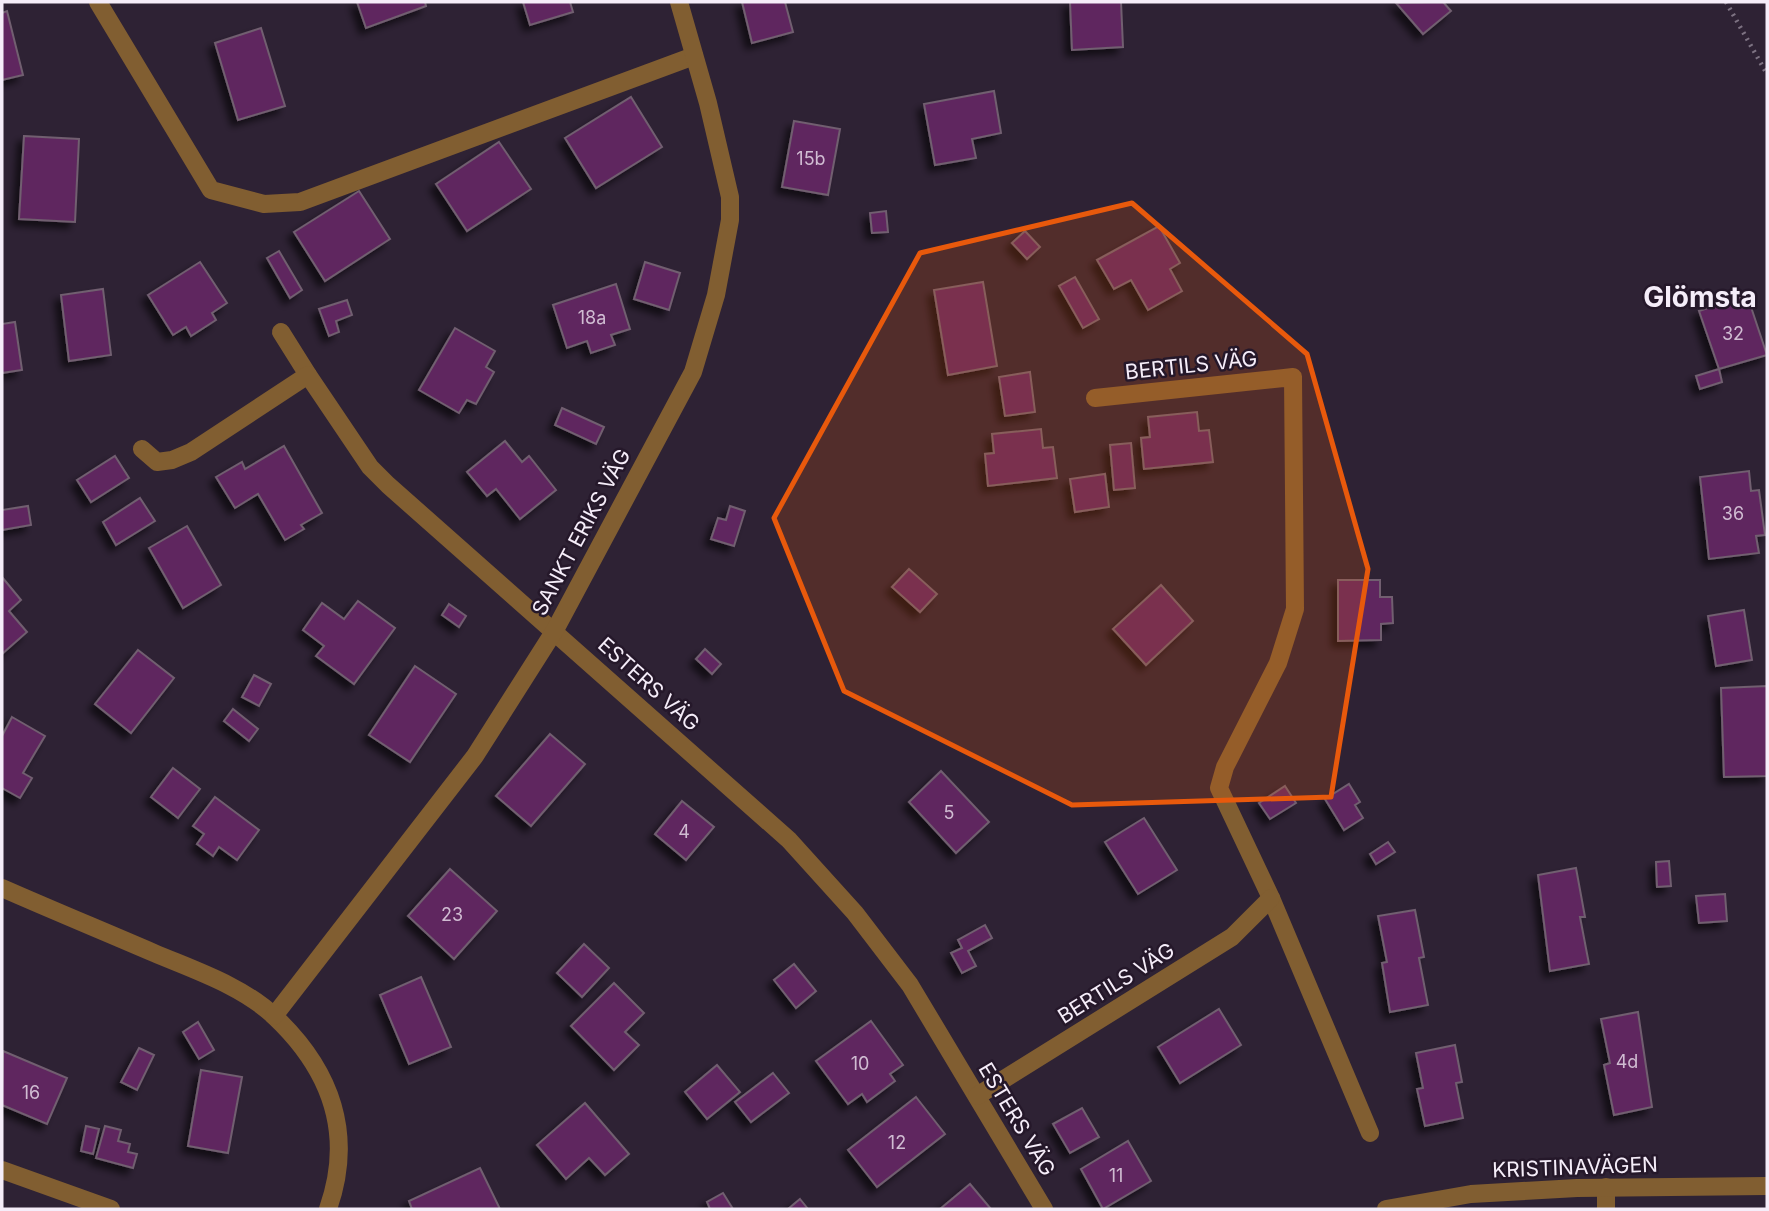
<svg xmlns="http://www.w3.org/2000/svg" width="1769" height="1211" viewBox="0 0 1769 1211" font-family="Inter,sans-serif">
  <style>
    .building { fill: #5f285e; stroke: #715e70; stroke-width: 2; filter: url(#shadow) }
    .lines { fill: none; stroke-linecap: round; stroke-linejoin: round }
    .path { stroke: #7d7282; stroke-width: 4.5; stroke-dasharray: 2 5; stroke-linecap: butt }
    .service { stroke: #815e31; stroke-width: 18 }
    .minor { stroke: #815e31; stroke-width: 18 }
    .marked { fill: #e8590c; fill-opacity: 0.2; stroke: #e8590c; stroke-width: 5; stroke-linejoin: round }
    .labels { text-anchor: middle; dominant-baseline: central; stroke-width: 5; stroke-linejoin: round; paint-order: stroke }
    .number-label { font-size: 18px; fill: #d0bcd2 }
    .street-label { font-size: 21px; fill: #f5edf9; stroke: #25182a }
    .district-label { font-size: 28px; font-weight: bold; fill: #f5edf9; stroke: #25182a }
  </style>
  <defs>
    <filter id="shadow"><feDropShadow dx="-6" dy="6" stdDeviation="3.5" flood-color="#0009"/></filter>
  </defs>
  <rect width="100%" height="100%" fill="#2e2234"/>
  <g class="building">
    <path d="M357,2H425L426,6L366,28Z"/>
    <path d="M523,2H570L573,12L530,25Z"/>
    <path d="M742,2H785L793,32L752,43Z"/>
    <path d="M1070,2H1121L1123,47L1072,50Z"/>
    <path d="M1443,2L1451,11L1423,34L1396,3Z"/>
    <path d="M7,11L23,75L2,80V13Z"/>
    <path d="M261,28L285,106L238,120L215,43Z"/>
    <path d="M994,91L1001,133L972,139L976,158L935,165L924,104Z"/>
    <path d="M631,97L662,147L596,188L565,138Z"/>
    <path d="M794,121L840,129L828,195L782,187Z"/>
    <path d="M24,136L79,139L75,222L19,219Z"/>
    <path d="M499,142L531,189L467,231L436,184Z"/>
    <path d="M359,191L390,239L325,281L294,232Z"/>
    <path d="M886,211L888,232L872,233L870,213Z"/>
    <path d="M1159,226L1180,263L1170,269L1182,291L1148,310L1131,280L1114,289L1097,260Z"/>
    <path d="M1025,231L1040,247L1027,259L1012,243Z"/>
    <path d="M279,251L302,290L290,298L267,258Z"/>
    <path d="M200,262L227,303L212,313L216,320L191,336L186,327L173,335L148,295Z"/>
    <path d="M645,262L680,273L669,310L634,299Z"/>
    <path d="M1075,277L1099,319L1083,328L1059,286Z"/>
    <path d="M983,282L997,366L948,375L934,290Z"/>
    <path d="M616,284L630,329L611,335L615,345L591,353L587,341L567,348L553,305Z"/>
    <path d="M103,289L111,355L69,361L61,295Z"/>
    <path d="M1747,295L1767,355L1719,369L1699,311Z"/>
    <path d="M347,300L352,315L336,321L339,332L329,336L319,309Z"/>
    <path d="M15,322L22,370L2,373V324Z"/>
    <path d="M455,328L495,351L486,367L494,372L476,404L467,400L459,413L419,390Z"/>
    <path d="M1719,369L1722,382L1700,389L1696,376Z"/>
    <path d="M1030,372L1035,412L1005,416L999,377Z"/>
    <path d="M562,408L604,427L596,444L555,425Z"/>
    <path d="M1197,412L1199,431L1209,430L1213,462L1144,469L1141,438L1150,437L1148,417Z"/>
    <path d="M1041,429L1043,448L1053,447L1057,478L988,486L985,454L994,453L992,434Z"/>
    <path d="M505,441L522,462L529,456L556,490L520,519L496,489L487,496L467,472Z"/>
    <path d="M1131,443L1135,488L1114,490L1110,445Z"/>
    <path d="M284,446L322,513L301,525L304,529L285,540L258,494L235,508L216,477L242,462L245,469Z"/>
    <path d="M115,456L129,478L91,502L77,480Z"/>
    <path d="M1749,471L1751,491L1759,490L1765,535L1756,536L1759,553L1709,559L1700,477Z"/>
    <path d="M1105,474L1109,507L1075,512L1070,479Z"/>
    <path d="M140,498L155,521L116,545L103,522Z"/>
    <path d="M28,506L31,525L2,530V510Z"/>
    <path d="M730,506L745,511L734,546L711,539L718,518L726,520Z"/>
    <path d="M187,526L221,585L183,608L149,548Z"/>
    <path d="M909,569L937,594L920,612L892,587Z"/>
    <path d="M2,577L21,600L9,611L27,632L2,654Z"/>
    <path d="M1338,580H1380V597H1392L1393,623L1381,624V640L1338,641Z"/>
    <path d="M1161,585L1193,621L1146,665L1113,629Z"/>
    <path d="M358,601L395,628L354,684L316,656L324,646L303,630L322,603L344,619Z"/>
    <path d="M449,604L466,616L459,627L442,615Z"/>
    <path d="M1744,610L1752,660L1716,666L1708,616Z"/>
    <path d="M705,649L721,664L712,674L696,659Z"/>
    <path d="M138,650L174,678L131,733L95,704Z"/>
    <path d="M415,666L456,694L410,762L369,735Z"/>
    <path d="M254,675L271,684L259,706L242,697Z"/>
    <path d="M1767,686V776L1724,777L1721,688Z"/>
    <path d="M233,709L258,729L249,741L224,721Z"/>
    <path d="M12,717L45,736L23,773L32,778L20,798L2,788V736Z"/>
    <path d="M550,734L585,764L531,826L496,796Z"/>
    <path d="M173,768L200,789L178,818L151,797Z"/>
    <path d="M941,771L989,822L956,853L909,802Z"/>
    <path d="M1349,784L1360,802L1355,805L1363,818L1344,830L1325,799Z"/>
    <path d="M1285,786L1296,803L1270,819L1259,803Z"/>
    <path d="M215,797L259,830L237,860L219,847L213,856L197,844L204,834L193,826Z"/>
    <path d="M682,801L714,827L686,860L655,834Z"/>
    <path d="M1144,818L1177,870L1138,894L1105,842Z"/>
    <path d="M1388,842L1395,852L1376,864L1370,854Z"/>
    <path d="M1669,861L1671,886L1657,887L1656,862Z"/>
    <path d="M1576,868L1585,917H1580L1589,964L1550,971L1538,875Z"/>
    <path d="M450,869L497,911L454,959L408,916Z"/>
    <path d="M1725,894L1727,921L1699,923L1696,896Z"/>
    <path d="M1415,910L1424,957L1419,958L1428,1005L1390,1012L1382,963L1387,962L1378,916Z"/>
    <path d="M985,925L992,938L968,951L976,966L962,973L951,953L962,948L958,940Z"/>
    <path d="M584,944L609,968L582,997L557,973Z"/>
    <path d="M794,964L816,991L796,1008L774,980Z"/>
    <path d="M421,977L451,1047L409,1064L380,995Z"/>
    <path d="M614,983L644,1013L625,1032L639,1045L614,1070L571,1026Z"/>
    <path d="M1219,1009L1241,1045L1180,1083L1158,1047Z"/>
    <path d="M1638,1012L1652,1107L1614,1115L1604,1065L1610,1063L1601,1019Z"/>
    <path d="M871,1021L903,1065L890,1074L895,1081L867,1102L862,1094L848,1104L816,1061Z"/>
    <path d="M198,1022L214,1050L199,1059L183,1032Z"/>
    <path d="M1455,1045L1462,1082L1456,1083L1463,1118L1425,1126L1417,1089L1423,1088L1416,1053Z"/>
    <path d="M139,1048L154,1055L137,1090L121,1082Z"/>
    <path d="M3,1051L67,1078L47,1124L2,1105Z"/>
    <path d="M717,1065L740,1092L707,1119L685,1092Z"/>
    <path d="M201,1070L242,1077L228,1153L188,1146Z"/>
    <path d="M773,1073L789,1093L751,1122L735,1102Z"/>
    <path d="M916,1097L945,1134L877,1187L848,1150Z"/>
    <path d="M585,1103L629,1154L605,1175L589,1158L566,1179L537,1145Z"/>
    <path d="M1082,1108L1099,1137L1070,1153L1053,1124Z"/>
    <path d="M86,1126L99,1129L93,1154L81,1151Z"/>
    <path d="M105,1126L121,1130L118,1141L130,1144L128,1152L137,1154L133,1168L96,1158Z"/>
    <path d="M1128,1141L1151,1181L1103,1209L1081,1169Z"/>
    <path d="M480,1168L500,1209H412L409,1201Z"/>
    <path d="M970,1184L991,1209H940Z"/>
    <path d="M723,1193L733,1209H710L707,1202Z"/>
    <path d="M800,1199L808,1209H788Z"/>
  </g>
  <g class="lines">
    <path class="path" d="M1726,2L1767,74"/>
    <path class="service" d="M1606,1209V1187"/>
    <g class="minor">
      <path d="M98,2L211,190L264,204L300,202L694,56"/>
      <path d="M281,332L308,375"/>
      <path d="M1095,398L1293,377L1295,609L1278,663L1225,767L1219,788L1271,898L1370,1133"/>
      <path d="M142,449L157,462L172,460L191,452L308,375L370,467L388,485L789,840L855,913L910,985L1044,1209"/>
      <path d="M2,888C52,910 103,931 154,953C194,970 243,986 275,1017C332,1071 354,1135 328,1209"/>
      <path d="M274,1016L475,756L555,630L693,372L716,295L730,220V197L708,103L679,2"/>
      <path d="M977,1096L1232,937L1271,898"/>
      <path d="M2,1170L111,1209"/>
      <path d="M1386,1209L1471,1194L1577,1188L1767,1186"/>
    </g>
  </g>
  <path class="marked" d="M1132,203L1307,354L1368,569L1331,797L1072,805L844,691L774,518L920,253Z"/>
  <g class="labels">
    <g class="number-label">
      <text x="811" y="158">15b</text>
      <text x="592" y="317">18a</text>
      <text x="1733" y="333">32</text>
      <text x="1733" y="513">36</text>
      <text x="949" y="812">5</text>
      <text x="684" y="831">4</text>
      <text x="452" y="914">23</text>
      <text x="1627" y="1061">4d</text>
      <text x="860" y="1063">10</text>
      <text x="31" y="1092">16</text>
      <text x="897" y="1142">12</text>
      <text x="1116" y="1175">11</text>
    </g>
    <g class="street-label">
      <text transform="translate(1191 365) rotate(-6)">BERTILS VÄG</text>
      <text transform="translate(581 532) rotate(-62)">SANKT ERIKS VÄG</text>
      <text transform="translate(649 684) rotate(42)">ESTERS VÄG</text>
      <text transform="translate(1116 983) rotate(-32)">BERTILS VÄG</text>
      <text transform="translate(1017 1119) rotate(59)">ESTERS VÄG</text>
      <text transform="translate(1575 1167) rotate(-2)">KRISTINAVÄGEN</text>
    </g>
    <g class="district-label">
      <text x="1700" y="297">Glömsta</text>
    </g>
  </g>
  <rect width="1769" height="1211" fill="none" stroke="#f5edf9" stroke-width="7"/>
</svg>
